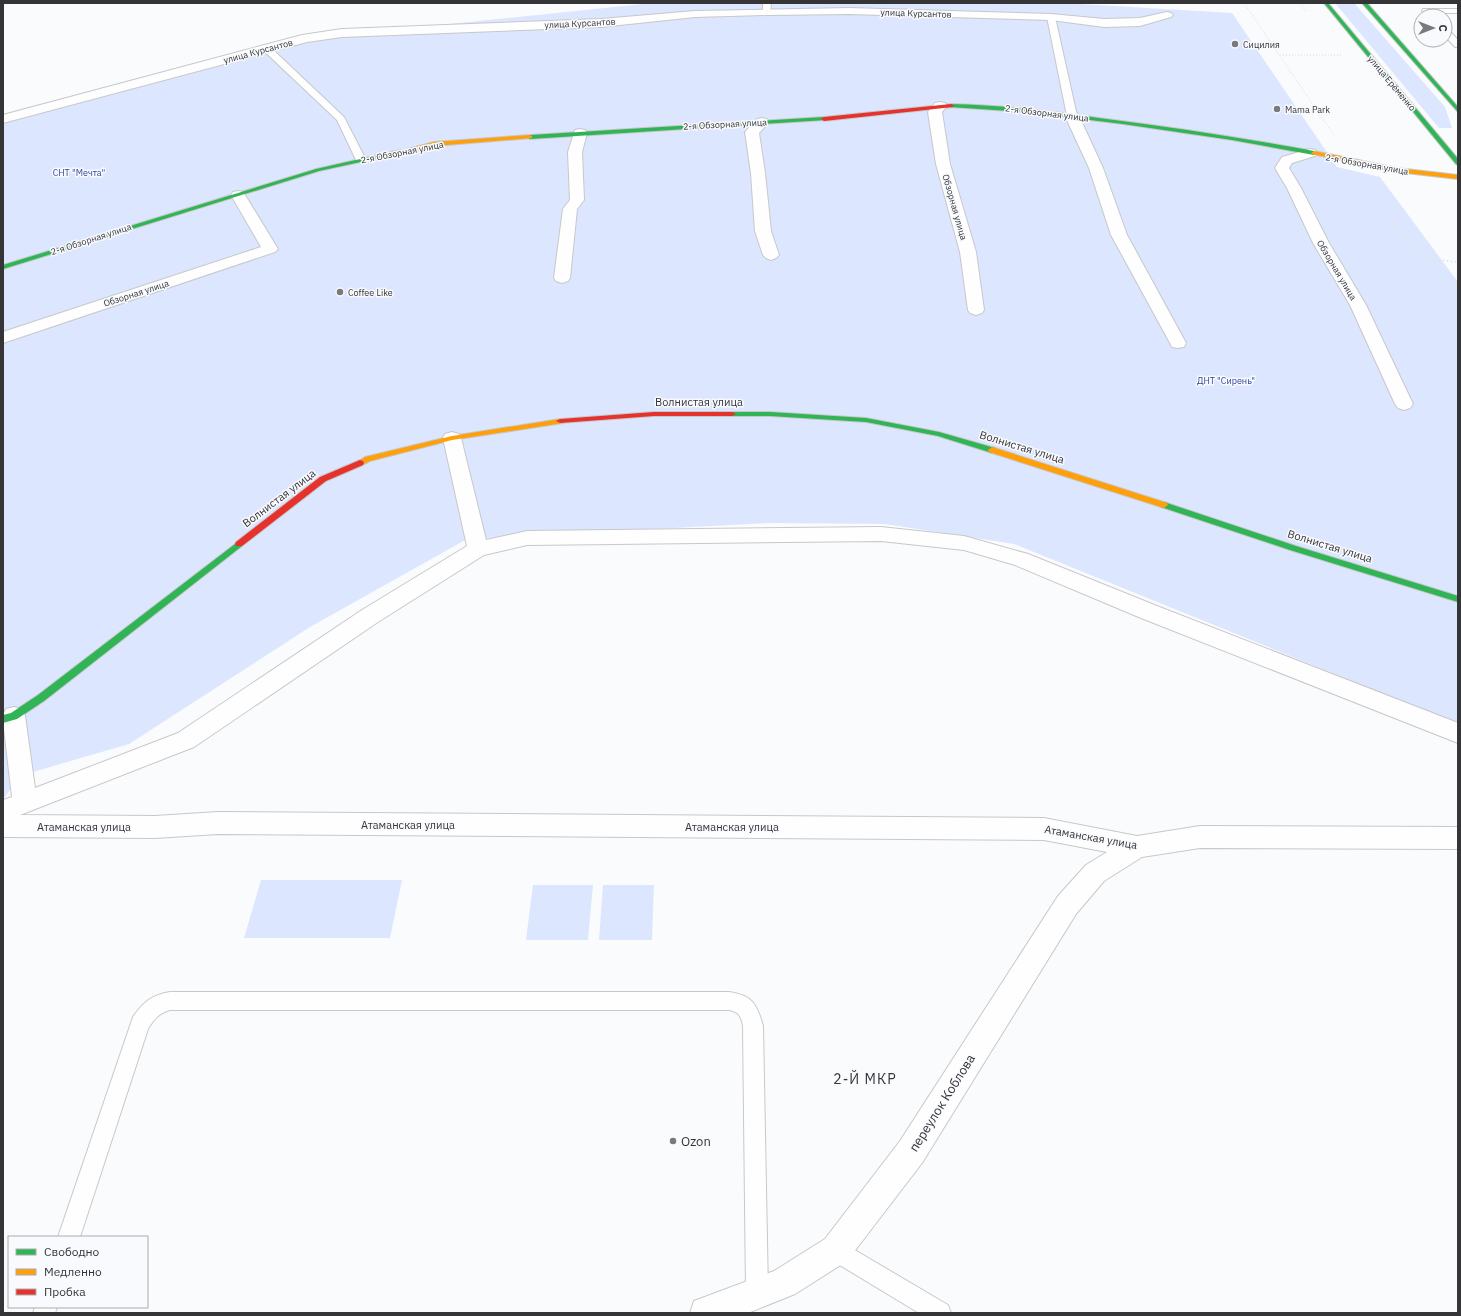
<svg xmlns="http://www.w3.org/2000/svg" width="1461" height="1316" viewBox="0 0 1461 1316" font-family="'IBM Plex Sans',sans-serif">
  <style>
    .green { fill: #dce6fe }
    .lines { fill: none; stroke-linecap: round; stroke-linejoin: round }
    .lane-casing { stroke: #c7c8c9; stroke-width: 2 }
    .street-casing { stroke: #c7c8c9; stroke-width: 2 }
    .fast-casing { stroke: #c7c8c9; stroke-width: 2 }
    .slow-casing { stroke: #c7c8c9; stroke-width: 2 }
    .jam-casing { stroke: #c7c8c9; stroke-width: 2 }
    .path-far1 { stroke: #e6e6e7; stroke-width: 1.5; stroke-dasharray: 1 2; stroke-linecap: butt }
    .path { stroke: #e6e6e7; stroke-width: 2; stroke-dasharray: 1.5 2.5; stroke-linecap: butt }
    .lane { fill: #fefeff; fill-rule: evenodd }
    .street { fill: #fefeff; fill-rule: evenodd }
    .fast { fill: #30b455; fill-rule: evenodd }
    .slow { fill: #ff9f0a; fill-rule: evenodd }
    .jam { fill: #e5322d; fill-rule: evenodd }
    .poi-dot { fill: #7a7a7c; stroke: #f9fafe; stroke-width: 1.5 }
    .labels { text-anchor: middle; dominant-baseline: central; stroke-width: 3; stroke-linejoin: round; paint-order: stroke }
    .far-street-label { font-size: 9px; fill: #353537; stroke: #f9fafe }
    .far-poi-label { font-size: 9px; fill: #353537; stroke: #f9fafe; text-anchor: start }
    .far-park-label { font-size: 9px; fill: #30459e; stroke: #f9fafe }
    .street-label { font-size: 11px; fill: #353537; stroke: #f9fafe }
    .near-street-label { font-size: 13px; fill: #353537; stroke: #f9fafe }
    .near-poi-label { font-size: 13px; fill: #353537; stroke: #f9fafe; text-anchor: start }
    .near-neighbourhood-label { font-size: 14px; letter-spacing: 1px; fill: #353537; stroke: #f9fafe }
  </style>
  <rect width="100%" height="100%" fill="#fafbfd"/>
  <g class="green">
    <path d="M653,3H1063L1232,13L1337,167L1380,177L1458,282V724L1014,544L885,524L769,523L467,539L310,627L129,744L19,776L3,800V114L273,42Z"/>
    <path d="M1335,3H1354L1445,107L1452,128H1439Z"/>
    <path d="M261,880H402L390,938H244Z"/>
    <path d="M533,885H593L588,940H526Z"/>
    <path d="M603,885H654L652,940H599Z"/>
  </g>
  <g class="lines">
    <defs>
      <g id="lane">
        <path d="M763,3H771L770,14H767L763,12Z"/>
        <path d="M1423,9H1458V13H1433L1435,16H1427L1422,11Z"/>
        <path d="M1048,15H1051L1055,17L1077,116L1072,119L1067,116L1047,17Z"/>
        <path d="M1445,29H1448L1458,40V47H1455L1445,36Z"/>
        <path d="M264,47H270L344,117L366,160L364,162L361,163L356,160L337,120L264,51L263,49Z"/>
        <path d="M170,992H729C752,995 757,1004 763,1026L768,1293L765,1301L757,1304L749,1301L746,1293L743,1026C741,1016 739,1012 729,1010H170C159,1013 154,1019 148,1029L80,1237H58L133,1017C143,1002 152,995 170,992Z"/>
        <path d="M836,1239L948,1305L951,1313H919L828,1258L825,1250L828,1242Z"/>
        <path d="M35,1307H57L55,1313H33Z"/>
      </g>
      <g id="street">
        <path d="M849,8L1051,14L1104,19L1140,18L1167,12L1171,13L1173,15L1171,17L1140,26L1104,27L1051,20L849,14L767,15L695,17L601,27L342,37L307,42L3,123V115L302,35L342,29L601,19L695,11Z"/>
        <path d="M940,102L945,103L947,106L942,112L950,164L976,252L984,310L982,313L976,315L970,313L968,310L960,252L936,164L928,112L935,103Z"/>
        <path d="M1072,112L1077,113L1079,116L1103,168L1127,235L1186,343L1184,347L1178,348L1172,347L1170,343L1111,235L1089,168L1065,116L1067,113Z"/>
        <path d="M762,118L767,119L769,122L759,133L765,173L771,231L779,255L776,258L771,260L766,258L763,255L755,231L751,173L745,132L757,119Z"/>
        <path d="M580,129L585,130L587,133L582,152L584,200L577,209L570,278L568,281L562,283L556,281L554,278L563,209L570,200L568,152L575,130Z"/>
        <path d="M1310,149L1315,150L1317,153L1315,156L1292,163L1289,168L1301,188L1329,243L1366,305L1413,404L1410,408L1404,410L1398,408L1395,404L1350,305L1313,243L1287,188L1275,168L1282,157Z"/>
        <path d="M238,191L243,192L245,195L278,249L275,252L3,343V332L261,247L231,195L233,192Z"/>
        <path d="M452,432L459,434L461,438L486,540L527,531L881,527L964,536L1028,554L1157,606L1458,723V743L1141,618L1015,565L964,550L881,541L527,545L484,555L378,622L194,747L20,815L155,816L218,812L1044,818L1137,836L1200,826L1458,827V849L1200,848L1142,857L1104,881L1076,914L922,1163L847,1261L795,1294L748,1313H690L694,1301L774,1271L825,1239L900,1141L1058,896L1086,865L1107,852L1044,840L218,834L155,838L3,837V800L12,797L3,720V715L6,709L14,707L22,709L25,716L35,788L178,733L362,610L467,546L443,438L445,434Z"/>
      </g>
      <g id="fast">
        <path d="M1324,3H1328L1458,159V165L1456,164Z"/>
        <path d="M1362,3H1367L1458,107V112Z"/>
        <path d="M951,104C1001,105 1050,111 1099,118C1171,127 1243,138 1314,151L1317,153L1314,155L1232,140L1123,124L1024,112L949,107L948,106Z"/>
        <path d="M824,117L827,119L826,120L530,139L527,137L530,135Z"/>
        <path d="M400,150L402,151V153L319,171L3,269V265L316,169Z"/>
        <path d="M729,412H770L866,418L939,432L995,448L996,450L992,453L938,436L866,422L770,416H732L728,414Z"/>
        <path d="M1164,502L1296,546L1458,596V602L1290,550L1161,507L1160,505Z"/>
        <path d="M239,541L243,544L242,546L44,701L17,719L3,723V715L11,713L38,695Z"/>
      </g>
      <g id="slow">
        <path d="M530,135L532,136V138L434,146L400,154L397,152L434,142Z"/>
        <path d="M1314,151L1397,168L1458,175V179L1397,172L1312,154L1311,153Z"/>
        <path d="M560,419H563V423L452,440L370,461L360,466L356,463L365,457L452,436Z"/>
        <path d="M992,447L1167,503L1168,505L1164,508L1161,507L989,452L988,450Z"/>
      </g>
      <g id="jam">
        <path d="M951,104L954,106L953,107L824,121L821,119L824,117Z"/>
        <path d="M654,412H732L736,414L732,416H654L560,423L556,421L560,419Z"/>
        <path d="M360,460L363,461L364,463L363,465L326,481L242,546H236L235,544L236,542L320,477Z"/>
      </g>
    </defs>
    <use href="#lane" class="lane-casing"/>
    <use href="#street" class="street-casing"/>
    <use href="#fast" class="fast-casing"/>
    <use href="#slow" class="slow-casing"/>
    <use href="#jam" class="jam-casing"/>
    <g class="path-far1">
      <path d="M1244,3L1335,137"/>
      <path d="M1300,3L1306,11"/>
      <path d="M1280,55H1341"/>
      <path d="M1368,185L1387,213"/>
    </g>
    <path class="path" d="M1387,212L1419,258L1458,262"/>
    <use href="#lane" class="lane"/>
    <use href="#street" class="street"/>
    <use href="#fast" class="fast"/>
    <use href="#slow" class="slow"/>
    <use href="#jam" class="jam"/>
  </g>
  <g class="poi-dot">
    <circle cx="1235" cy="44" r="4"/>
    <circle cx="1277" cy="109" r="4"/>
    <circle cx="340" cy="292" r="4"/>
    <circle cx="673" cy="1141" r="4"/>
  </g>
  <g class="labels">
    <g class="far-street-label">
      <text transform="translate(916 13) rotate(2)">улица Курсантов</text>
      <text transform="translate(580 23) rotate(-3)">улица Курсантов</text>
      <text transform="translate(258 51) rotate(-15)">улица Курсантов</text>
      <text transform="translate(1392 83) rotate(50)">улица Ерёменко</text>
      <text transform="translate(1047 113) rotate(7)">2-я Обзорная улица</text>
      <text transform="translate(725 124) rotate(-3)">2-я Обзорная улица</text>
      <text transform="translate(402 152) rotate(-11)">2-я Обзорная улица</text>
      <text transform="translate(1367 164) rotate(10)">2-я Обзорная улица</text>
      <text transform="translate(955 207) rotate(74)">Обзорная улица</text>
      <text transform="translate(91 239) rotate(-18)">2-я Обзорная улица</text>
      <text transform="translate(1337 270) rotate(59)">Обзорная улица</text>
      <text transform="translate(136 293) rotate(-18)">Обзорная улица</text>
    </g>
    <g class="far-poi-label">
      <text x="1243" y="44">Сицилия</text>
      <text x="1285" y="109">Mama Park</text>
      <text x="348" y="292">Coffee Like</text>
    </g>
    <g class="far-park-label">
      <text x="79" y="172">СНТ "Мечта"</text>
      <text x="1226" y="380">ДНТ "Сирень"</text>
    </g>
    <g class="street-label">
      <text x="699" y="402">Волнистая улица</text>
      <text transform="translate(1022 447) rotate(17)">Волнистая улица</text>
      <text transform="translate(279 498) rotate(-37)">Волнистая улица</text>
      <text transform="translate(1330 546) rotate(17)">Волнистая улица</text>
      <text x="408" y="825">Атаманская улица</text>
      <text x="84" y="827">Атаманская улица</text>
      <text x="732" y="827">Атаманская улица</text>
      <text transform="translate(1091 837) rotate(10)">Атаманская улица</text>
    </g>
    <g class="near-street-label">
      <text transform="translate(942 1103) rotate(-58)">переулок Коблова</text>
    </g>
    <g class="near-poi-label">
      <text x="681" y="1141">Ozon</text>
    </g>
    <g class="near-neighbourhood-label">
      <text x="865" y="1079">2-Й МКР</text>
    </g>
  </g>
  <rect width="1461" height="1316" fill="none" stroke="#353537" stroke-width="8"/>
  <rect x="8" y="1236" width="140" height="72" fill="#f9fafe" stroke="#ababae"/>
  <rect x="16" y="1249" width="20" height="6" fill="#30b455" stroke="#ababae"/>
  <text x="44" y="1256" font-size="12" fill="#353537">Свободно</text>
  <rect x="16" y="1269" width="20" height="6" fill="#ff9f0a" stroke="#ababae"/>
  <text x="44" y="1276" font-size="12" fill="#353537">Медленно</text>
  <rect x="16" y="1289" width="20" height="6" fill="#e5322d" stroke="#ababae"/>
  <text x="44" y="1296" font-size="12" fill="#353537">Пробка</text>
  <g transform="translate(1433 28) rotate(90)"><circle r="19" fill="#f9fafe" stroke="#ababae"/>
  <path d="M0-3L7 15L0 10L-7 15Z" fill="#7a7a7c"/>
  <text y="-6" font-size="11" font-weight="bold" text-anchor="middle" fill="#353537">С</text>
  </g>
</svg>
